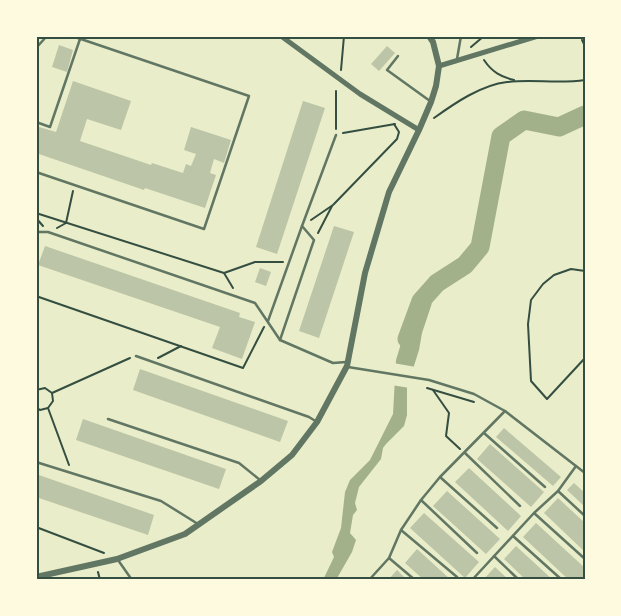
<svg xmlns="http://www.w3.org/2000/svg" width="621" height="616" viewBox="0 0 621 616" font-family="'Open Sans',sans-serif">
  <style>
    .water { fill: #a3b18a }
    .pier { fill: #e9edc9 }
    .lines { fill: none; stroke-linecap: round; stroke-linejoin: round }
    .river { stroke: #a3b18a; stroke-width: 19 }
    .building { fill: #bcc5a7 }
    .path { stroke: #344e41; stroke-width: 2 }
    .service { stroke: #617663; stroke-width: 2.5 }
    .minor { stroke: #617663; stroke-width: 5 }
    .tertiary { stroke: #617663; stroke-width: 6 }
    .neatline { fill: none; stroke: #344e41; stroke-width: 2 }
  </style>
  <rect width="100%" height="100%" fill="#e9edc9"/>
  <path class="water" d="M432,303L422,333L419,350L407,388V415L404,426L386,444L383,448L381,459L359,487L355,503L357,510L353,515L350,533L356,540L352,552L336,580H323L334,557L332,552L341,528L345,492L350,480L370,460L393,414L396,360L403,337L410,320Z"/>
  <path class="pier" d="M393,363L416,367L410,388L391,385Z"/>
  <g class="lines">
    <path class="river" d="M407,339L421,301L437,283L465,265L480,247L501,136L524,120L559,127L585,115"/>
  </g>
  <g class="building">
    <path d="M59,45L73,50L67,72L52,67Z"/>
    <path d="M387,46L395,53L379,71L371,64Z"/>
    <path d="M73,81L131,101L121,130L87,119L80,141L151,165L152,163L183,173L186,164L191,166L196,154L184,150L191,127L231,140L224,163L214,159L210,173L216,175L205,208L145,188L144,190L36,153V135L39,127L56,132Z"/>
    <path d="M303,101L325,108L277,254L256,247Z"/>
    <path d="M334,226L354,232L319,338L299,331Z"/>
    <path d="M45,246L240,313L239,317L255,322L242,359L212,348L220,327L38,265Z"/>
    <path d="M260,268L271,272L266,286L255,282Z"/>
    <path d="M140,369L288,421L280,442L133,390Z"/>
    <path d="M83,419L226,469L219,489L76,440Z"/>
    <path d="M504,428L561,477L553,486L496,437Z"/>
    <path d="M490,444L544,492L531,507L477,459Z"/>
    <path d="M469,468L521,516L508,531L455,482Z"/>
    <path d="M36,474L154,515L148,535L36,497Z"/>
    <path d="M574,483L585,493V507L567,490Z"/>
    <path d="M447,491L500,539L486,554L433,506Z"/>
    <path d="M558,498L585,523V552L544,513Z"/>
    <path d="M424,513L479,562L465,578L410,528Z"/>
    <path d="M536,523L585,568V580H569L523,537Z"/>
    <path d="M516,546L553,580H526L504,559Z"/>
    <path d="M417,549L451,580H424L405,563Z"/>
    <path d="M495,567L509,580H483Z"/>
    <path d="M397,570L407,580H388Z"/>
  </g>
  <g class="lines">
    <g class="path">
      <path d="M582,40L585,46"/>
      <path d="M471,47L484,36"/>
      <path d="M484,60C492,72 501,77 514,80"/>
      <path d="M341,70L344,36"/>
      <path d="M434,118C455,103 481,85 507,82C533,79 559,84 585,80"/>
      <path d="M336,129V91"/>
      <path d="M343,133L395,124"/>
      <path d="M36,213L224,273L255,262H283"/>
      <path d="M36,218L43,226"/>
      <path d="M311,220L333,205L397,139L399,132L394,124"/>
      <path d="M66,223L73,191"/>
      <path d="M57,228L66,223"/>
      <path d="M318,233L332,206"/>
      <path d="M585,271L571,269L554,275L543,284L531,300L528,324L531,381L547,399L585,358"/>
      <path d="M224,273L233,288"/>
      <path d="M36,296L243,368L264,327"/>
      <path d="M158,358L181,346"/>
      <path d="M427,388L474,402"/>
      <path d="M36,390L45,388L52,393L53,401L48,408L40,410L36,407"/>
      <path d="M433,390L449,413L446,436L460,449"/>
      <path d="M52,393L130,358"/>
      <path d="M48,408L69,465"/>
      <path d="M36,527L104,553"/>
      <path d="M98,572L100,580"/>
    </g>
    <g class="service">
      <path d="M36,48L47,36"/>
      <path d="M398,56L387,70L430,101"/>
      <path d="M457,59L461,36"/>
      <path d="M36,122L50,127L80,39"/>
      <path d="M36,172L204,229L249,96L72,36"/>
      <path d="M36,232H48L255,303L280,340L333,363L346,362"/>
      <path d="M268,321L302,226"/>
      <path d="M280,340L314,240L302,226L336,135"/>
      <path d="M136,356L309,417L317,422"/>
      <path d="M348,367L429,380L474,394L505,411L585,473"/>
      <path d="M108,419L239,463L260,480"/>
      <path d="M484,433L545,487"/>
      <path d="M465,453L520,506"/>
      <path d="M36,462L161,501L198,524"/>
      <path d="M440,477L497,528"/>
      <path d="M558,491L585,516"/>
      <path d="M421,500L477,553"/>
      <path d="M534,513L585,559"/>
      <path d="M401,530L457,577"/>
      <path d="M513,536L562,580"/>
      <path d="M494,556L519,580"/>
      <path d="M389,558L415,580"/>
      <path d="M118,560L132,580"/>
      <path d="M369,580L389,558L401,530L421,500L440,477L505,411"/>
      <path d="M472,580L534,513L558,491L576,466"/>
    </g>
    <g class="minor">
      <path d="M281,36L360,94L419,130"/>
      <path d="M439,66L538,36"/>
    </g>
    <path class="tertiary" d="M36,577L117,559L185,534L261,481L292,455L317,422L347,366L365,273L389,192L419,130L431,102L436,86L439,66L433,42L429,36"/>
  </g>
  <rect width="621" height="616" fill="none" stroke="#fefae0" stroke-width="75"/>
  <rect x="38" y="38" width="546" height="540" class="neatline"/>
</svg>
